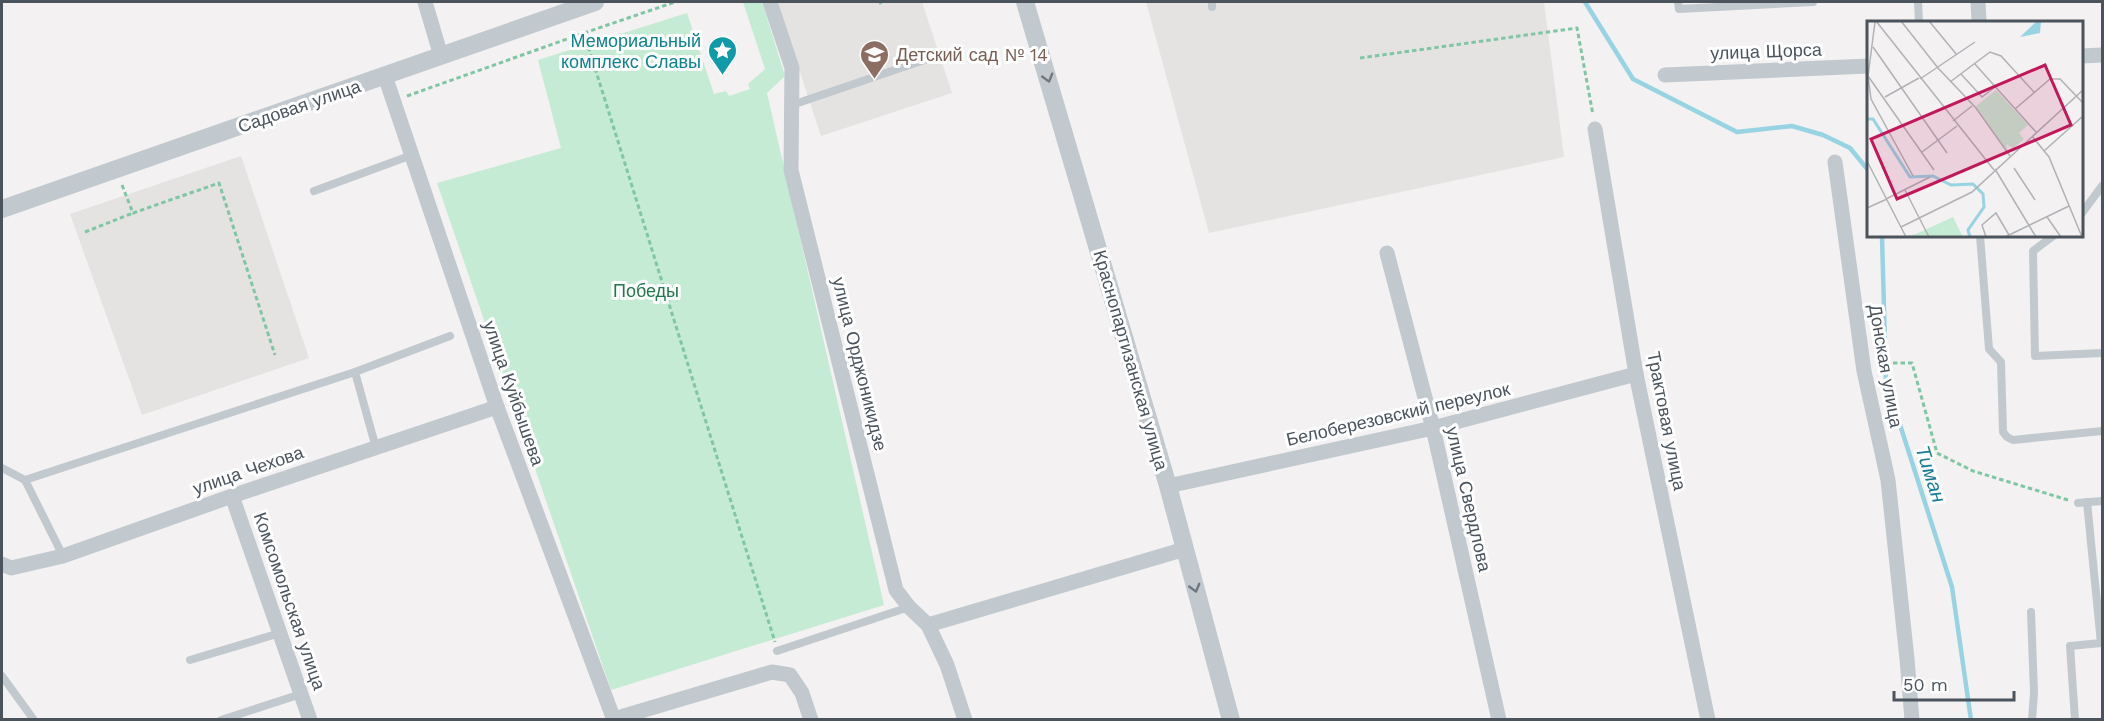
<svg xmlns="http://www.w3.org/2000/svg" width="2104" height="721" viewBox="0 0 2104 721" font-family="'Work Sans',sans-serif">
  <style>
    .education { fill: #e4e3e2 }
    .green { fill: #c5ebd4 }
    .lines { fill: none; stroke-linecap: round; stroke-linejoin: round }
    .stream { stroke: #97d3e3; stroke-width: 4.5 }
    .path { stroke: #81c6a4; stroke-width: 3; stroke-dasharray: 4.5 3; stroke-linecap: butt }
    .service { stroke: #c1c8ce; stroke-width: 8 }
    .minor { stroke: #c1c8ce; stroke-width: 15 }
    .tertiary { stroke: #c1c8ce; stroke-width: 18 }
    .oneway { stroke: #6e777f }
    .labels { text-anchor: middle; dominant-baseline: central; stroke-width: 6; stroke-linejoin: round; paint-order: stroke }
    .culture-label { font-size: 18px; fill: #0d838f; stroke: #fff; text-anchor: end }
    .street-label { font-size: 18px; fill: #4b545d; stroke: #fff }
    .education-label { font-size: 18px; fill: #785e54; stroke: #fff; text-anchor: start }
    .park-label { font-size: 18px; fill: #22774e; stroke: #fff }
    .water-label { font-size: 20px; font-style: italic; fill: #1c7c97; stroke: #fff }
    .inset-river { fill: none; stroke: #97d3e3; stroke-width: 3 }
    .inset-road { fill: none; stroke: #b0b2b6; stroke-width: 1.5 }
    .view { fill: #c2185b; fill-opacity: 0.15; stroke: #c2185b; stroke-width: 3 }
    .inset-edge { fill: none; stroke: #4b545d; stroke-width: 3 }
  </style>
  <rect width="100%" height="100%" fill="#f3f1f1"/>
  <g class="education">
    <path d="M777,2H922L952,93L821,136Z"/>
    <path d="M1146,2H1544L1564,157L1209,233Z"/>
    <path d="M241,156L309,358L142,415L70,214Z"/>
  </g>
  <path class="green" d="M743,2H762L785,76L767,93L884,605L611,690L437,183L561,148L538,60L687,13L714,94L726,91L729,96L750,89L748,84L765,69Z"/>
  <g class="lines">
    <g class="stream">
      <path d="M1585,2L1633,79L1737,132L1792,126L1823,135L1850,148L1868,170"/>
      <path d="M1882,236L1886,381L1952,587L1971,720"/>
    </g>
    <g class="path">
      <path d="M880,2L881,4"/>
      <path d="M584,33L675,2"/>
      <path d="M1360,58L1577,28L1593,115"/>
      <path d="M407,96L584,33L775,642"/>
      <path d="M122,185L133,213L219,183L275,355"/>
      <path d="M85,232L133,213"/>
      <path d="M1878,363H1912L1937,453L1973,471L2068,500"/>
    </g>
    <g class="service">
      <path d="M1212,2V7"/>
      <path d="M1678,2L1679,9L1813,2"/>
      <path d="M1918,2L1919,22"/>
      <path d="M792,105L927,59"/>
      <path d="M314,191L412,155"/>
      <path d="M2082,213L2102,186"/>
      <path d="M1980,236L1989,349L2001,362L2003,432L2007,437L2013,440L2102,431"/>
      <path d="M2053,236L2033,251L2035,356L2102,353"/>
      <path d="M355,372L376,448"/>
      <path d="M2,468L25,480L355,372L450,336"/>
      <path d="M25,480L63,556"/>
      <path d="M2078,503L2102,501"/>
      <path d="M2031,612L2034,693L2032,720"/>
      <path d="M777,651L909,607"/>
      <path d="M190,660L280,633"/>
      <path d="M2,676L34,720"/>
      <path d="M221,720L301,694"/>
      <path d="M2075,720L2070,646L2101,643L2087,502"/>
    </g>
    <g class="minor">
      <path d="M425,2L441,56"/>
      <path d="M770,2L792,68L791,170L896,590L909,607L928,625L947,665L965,720"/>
      <path d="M1978,2L1979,22"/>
      <path d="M2082,56L2102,55"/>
      <path d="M1665,75L1868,66"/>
      <path d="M385,76L497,407L614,720"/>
      <path d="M1595,129L1636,374L1708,720"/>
      <path d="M1835,162L1864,371L1888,480L1907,659L1912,720"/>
      <path d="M1387,253L1433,428L1499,720"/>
      <path d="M1168,486L1433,428L1636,374"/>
      <path d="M232,496L310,720"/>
      <path d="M2,564L11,568L63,556L232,496L497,407"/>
      <path d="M928,625L1185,549"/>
      <path d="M614,719L772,672L790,675L802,693L811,720"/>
    </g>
    <g class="tertiary">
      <path d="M1025,2L1168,486L1231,720"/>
      <path d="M2,209L595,2"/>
    </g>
  </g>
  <defs><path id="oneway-chevron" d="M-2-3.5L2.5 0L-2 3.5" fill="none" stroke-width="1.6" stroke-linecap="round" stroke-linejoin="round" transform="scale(1.5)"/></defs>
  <g class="oneway">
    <use href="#oneway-chevron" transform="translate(1048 78) rotate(74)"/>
    <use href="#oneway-chevron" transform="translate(1195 588) rotate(75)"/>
  </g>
  <defs>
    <symbol id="sight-pin" viewBox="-11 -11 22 30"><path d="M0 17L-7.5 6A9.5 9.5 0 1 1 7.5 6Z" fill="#0f9aa8" stroke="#fff"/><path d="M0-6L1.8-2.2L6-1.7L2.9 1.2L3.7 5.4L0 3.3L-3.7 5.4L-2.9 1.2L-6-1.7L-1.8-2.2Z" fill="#fff"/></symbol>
    <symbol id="school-pin" viewBox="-11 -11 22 30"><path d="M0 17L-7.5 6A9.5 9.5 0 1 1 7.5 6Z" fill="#8d6e63" stroke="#fff"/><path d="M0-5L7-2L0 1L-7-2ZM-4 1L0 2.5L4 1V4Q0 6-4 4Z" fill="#fff"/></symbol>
  </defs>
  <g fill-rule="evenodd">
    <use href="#sight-pin" x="706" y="34" width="33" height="45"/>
    <use href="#school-pin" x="858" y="38" width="33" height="45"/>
  </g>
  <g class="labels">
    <g class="culture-label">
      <text x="701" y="40">Мемориальный<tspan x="701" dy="21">комплекс Славы</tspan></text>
    </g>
    <g class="street-label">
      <text transform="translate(1766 51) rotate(-2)">улица Щорса</text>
      <text transform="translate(299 106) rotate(-19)">Садовая улица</text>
      <text transform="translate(1131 360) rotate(74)">Краснопартизанская улица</text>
      <text transform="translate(860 364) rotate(76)">улица Орджоникидзе</text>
      <text transform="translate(1886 366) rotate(80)">Донская улица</text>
      <text transform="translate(514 393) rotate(71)">улица Куйбышева</text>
      <text transform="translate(1398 414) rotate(-13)">Белоберезовский переулок</text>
      <text transform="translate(1667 421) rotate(79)">Трактовая улица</text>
      <text transform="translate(248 470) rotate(-19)">улица Чехова</text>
      <text transform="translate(1469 499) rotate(77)">улица Свердлова</text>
      <text transform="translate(290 601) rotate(71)">Комсомольская улица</text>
    </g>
    <g class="education-label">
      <text x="896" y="54">Детский сад № 14</text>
    </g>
    <g class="park-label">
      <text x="646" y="290">Победы</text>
    </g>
    <g class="water-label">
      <text transform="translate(1931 474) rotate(72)">Тиман</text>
    </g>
  </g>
  <g transform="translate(1867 21)">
    <rect width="216" height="216" fill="#f3f1f1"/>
    <path d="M129,69L161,104L152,112L157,118L146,127L139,123L141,132L109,85ZM86,196L96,216L40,215L49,213Z" fill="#c5ebd4"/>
    <path d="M170,0H174L173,12L153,16Z" fill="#97d3e3"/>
    <path class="inset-river" d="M0,98H6L43,156L66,155L84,164L106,163L116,173L117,186L101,209L103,216"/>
    <path class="inset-road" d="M9,0L127,149M34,0L71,47L109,87L143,135M62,0L90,34M8,1L1,55L4,78L46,155M6,26L80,132M107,42L169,111M94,53L115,76L128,66M1,55L67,149M53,58L108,21M83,61L123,31L134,35L167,71M18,76L52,57M148,88L183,58H193L216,82M86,100L105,85M165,115L182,136L215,216M177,130L216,95M55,131L90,105M0,140L39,216M147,147L168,179M128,148L169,216M38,169L62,216M19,178L63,156M0,187L20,178M180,196L194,216M34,206L105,171L216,69M119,216L115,204L129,192L142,214M138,216L202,185"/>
    <path class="view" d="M178,44L204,104L30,178L4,118Z"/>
    <rect width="216" height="216" class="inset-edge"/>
  </g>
  <rect width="2104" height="721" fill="none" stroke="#4b545d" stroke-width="6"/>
  <path d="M1894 691v9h120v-9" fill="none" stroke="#4b545d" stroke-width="3"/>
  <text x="1903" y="691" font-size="18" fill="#4b545d" stroke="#ffffff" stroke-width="4.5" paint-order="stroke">50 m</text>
</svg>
